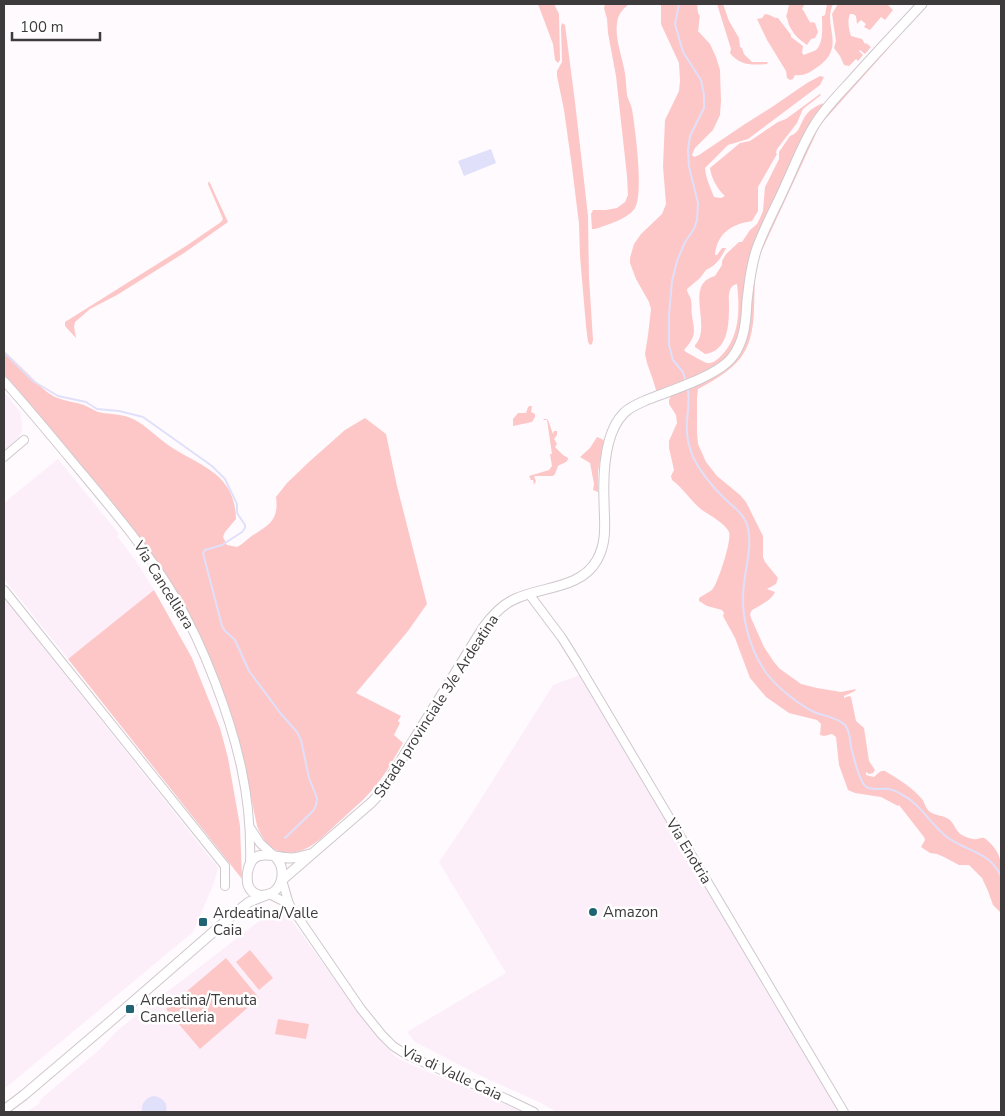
<svg xmlns="http://www.w3.org/2000/svg" width="1005" height="1116" viewBox="0 0 1005 1116" font-family="'Nunito Sans',sans-serif">
  <style>
    .built { fill: #fceff9 }
    .green { fill: #fdc7c7 }
    .water { fill: #e1e0fa }
    .lines { fill: none; stroke-linecap: round; stroke-linejoin: round }
    .stream { stroke: #e1e0fa; stroke-width: 2 }
    .minor-casing { stroke: #cfc8cd; stroke-width: 10 }
    .major-casing { stroke: #cfc8cd; stroke-width: 11 }
    .minor { stroke: #fff; stroke-width: 8 }
    .major { stroke: #fff; stroke-width: 9 }
    .poi-dot { fill: #1f6375; stroke: #fff; stroke-width: 2 }
    .labels { text-anchor: middle; dominant-baseline: central; stroke-width: 5; stroke-linejoin: round; paint-order: stroke }
    .street-label { font-size: 15px; fill: #3e3b3d; stroke: #fff }
    .poi-label { font-size: 15px; fill: #3e3b3d; stroke: #fff; text-anchor: start }
  </style>
  <rect width="100%" height="100%" fill="#fffafe"/>
  <g class="built">
    <path d="M4,392L20,412L22,422V429L19,437L4,450Z"/>
    <path d="M58,459L119,534L117,536L136,561L154,590L68,659L4,579V503Z"/>
    <path d="M4,598L218,868L214,883L193,932L4,1089Z"/>
    <path d="M582,674L647,787L839,1112H557L539,1102L479,1075L415,1042L407,1032L506,973L439,862L469,818L553,685Z"/>
    <path d="M275,909L287,914L359,1013L379,1039L396,1057L414,1066L518,1109L522,1112H26L39,1104L41,1099L99,1050L119,1029Z"/>
  </g>
  <g class="green">
    <path d="M538,4H554L559,14L560,60L558,63L555,60L553,44Z"/>
    <path d="M605,4H629C623,9 618,14 617,23C615,37 621,54 624,68C626,77 626,86 627,95C628,100 631,104 632,109C635,128 644,193 635,208C628,219 607,225 595,229H592L591,214L593,210H606L617,208L625,202L628,195L627,176L616,76L608,33L607,19L604,8Z"/>
    <path d="M661,4H697L698,13L700,16C699,18 699,29 698,31L710,44L716,57L720,70L721,101L720,115L713,130L695,148L692,155L694,157L699,155L745,124L772,107L807,83L820,76L824,77L820,85L748,139L728,145L705,168C706,179 710,186 714,197L721,198L725,196C718,190 711,178 710,168L740,143L750,141L778,122L786,119L820,94L821,95L803,109L797,123L777,149L776,153L777,154L758,187V211L752,221C732,224 717,233 715,255H717L722,248H726L724,252L719,260L713,266L706,270L700,278L687,289C687,293 690,295 691,300C692,305 691,311 692,316C695,333 696,336 684,350L686,352C690,354 703,362 707,363C712,364 717,360 720,357C740,338 740,309 737,284C734,285 733,285 731,288C728,293 729,299 729,304C729,323 729,351 705,354L695,347V345C713,327 683,284 715,276L722,265V261L726,254L739,242H742L750,230L757,224L760,218L763,211L765,187L779,159V152L790,136C800,133 800,123 806,115C810,109 817,106 823,103L821,111L770,212L736,344L727,358L707,372L658,392L656,390L653,380L647,363L645,354L648,335L651,309L649,302L636,279L630,263V258L634,244L641,234L662,214L666,204L663,166L665,120L679,91L680,81L679,63L661,24Z"/>
    <path d="M717,4H723L729,21L739,38L740,47L742,48L744,54L752,62H768L767,64C752,65 740,66 730,53L731,49Z"/>
    <path d="M792,4H802L804,5L802,9C806,13 807,19 811,23L812,22L815,23L818,32L815,38L811,39L807,45C800,40 794,35 790,27C788,24 788,19 786,16L787,14L789,5H791Z"/>
    <path d="M827,4H833C822,27 848,47 816,68C809,73 804,76 795,75L793,79L790,80L787,78L786,71L767,40L757,19L762,18L765,14C770,14 773,18 778,18L791,35V37L803,46L802,53L804,55C807,53 813,52 816,50C824,43 822,25 822,16H823L825,15Z"/>
    <path d="M838,4H889L888,5L893,10L885,20L881,17L870,30L864,27L866,24L861,20L857,24L856,16L853,14H850C847,20 849,30 851,36L862,39L865,44L866,43L871,47L865,54L860,50L859,51L863,55L858,61L856,59L849,66L844,65L840,56L834,48L836,41L832,14Z"/>
    <path d="M925,4H928L820,125L757,261C754,277 755,292 754,308C753,355 737,368 698,389L697,398V433L698,444L706,462L717,476L740,495L746,502L763,536V557L765,562L778,578L776,584L767,589L775,592C771,601 760,605 752,610L750,614L751,618L764,647L774,662L780,669L797,681L801,684L817,688L841,692L856,689L855,691L844,696V698L849,696L851,697L856,721L864,728L869,761L875,770L873,773L869,774L866,772V775L874,777C878,774 880,770 885,771C898,779 912,787 922,799C925,803 925,808 930,812C936,816 944,815 950,820C955,825 956,832 962,835C966,837 972,840 977,839C980,839 980,837 984,838C988,840 995,848 997,852C1005,865 1001,897 1001,913L993,905L988,891L982,878L969,865H959L944,857L937,854L930,853L921,847L925,840L924,837L899,805L898,806L881,797L855,793L848,790L839,765L836,737L832,734L824,736L820,735L821,724L817,720L789,713L766,697L750,678L735,638L723,616L724,613L722,610L707,606L699,601V598C703,595 708,593 712,590C718,583 732,540 729,532C725,523 709,515 702,510C691,501 683,488 672,480L671,476L674,470L669,448V441L677,423L676,415L669,404V400L671,396L673,393L717,375L729,366L736,359L755,260L807,143L824,116Z"/>
    <path d="M562,23L565,25L575,102L588,216L589,278L593,340L592,344L590,345L588,342L586,326L580,256L579,224L572,167L564,110L557,76V71L562,62L561,27Z"/>
    <path d="M209,181L228,222L184,253L117,295L90,309L75,322L74,327L76,338L65,326V322L186,246L221,222L223,219L208,184Z"/>
    <path d="M4,351C14,360 24,370 34,380C40,386 47,393 55,397C64,401 75,402 84,405C89,407 93,410 98,412C111,415 122,413 135,420C145,425 158,438 168,445C200,467 235,472 236,519L225,532L223,537L227,545L237,547C243,544 247,539 253,535C270,525 279,519 276,497L287,483L310,461L345,430L365,418L386,434L397,486L427,604L408,631L356,693L401,716L398,721L400,723L394,735L403,743C396,755 389,768 381,779C370,795 355,807 341,820C324,835 307,857 282,852C269,850 262,838 257,826L241,748L225,697L207,653L161,568L104,493L4,374Z"/>
    <path d="M530,406H532L531,412L535,414V417L532,422L513,426V419L518,413H526L528,407Z"/>
    <path d="M544,419H546L548,420L553,434L554,431H557V435L554,439L557,444L555,447L563,455L568,458C568,463 562,463 558,466L555,474L553,476H535L534,477L536,481L534,485L533,480H531L529,476L549,470L552,466L550,454H552L547,420H543Z"/>
    <path d="M597,437L602,439L604,441L598,471V492L593,490L594,484L590,463L580,457L590,448Z"/>
    <path d="M154,590L192,658L220,728L228,758L240,826L242,879L68,659Z"/>
    <path d="M250,950L273,978L259,990L236,962Z"/>
    <path d="M226,958L259,998L200,1049L166,1009Z"/>
    <path d="M278,1019L309,1024L306,1039L275,1034Z"/>
  </g>
  <g class="water">
    <path d="M491,149L496,163L464,176L458,161Z"/>
    <path d="M153,1096C163,1097 168,1103 166,1112H142C141,1104 145,1098 153,1096Z"/>
  </g>
  <g class="lines">
    <g class="stream">
      <path d="M679,4L675,24L683,52L701,80L704,95V108L690,136L688,150L689,167L698,203L697,220L694,229L685,242L677,261L672,281L669,315V345L673,360L683,372L686,382"/>
      <path d="M4,352L33,381L58,396L86,402L97,409L119,411L143,417L212,466L225,479L237,504V513L245,525V528L242,532L222,545L205,550L203,553L222,626L225,631L235,640L249,671L281,714L297,732L301,740L309,778L317,798L316,805L313,811L285,838"/>
      <path d="M687,386C691,399 687,411 687,424C686,435 689,447 693,457C700,471 711,485 722,496C732,506 745,514 748,528C752,547 746,565 744,584C740,615 749,649 767,674C778,688 798,704 814,712C823,716 837,717 845,725C850,731 850,740 851,747C853,755 860,781 865,786C871,791 880,788 887,789C892,789 896,791 901,794C921,804 930,824 947,837C967,852 989,851 1001,876"/>
    </g>
    <defs>
      <g id="minor">
        <path d="M4,381C29,409 53,438 77,467C112,509 147,550 175,597C191,624 204,653 215,682C238,742 252,798 250,863"/>
        <path d="M4,457L24,440"/>
        <path d="M4,590L225,866V886"/>
        <path d="M529,594L562,638L577,662L844,1112"/>
        <path d="M251,829L260,843L273,855"/>
        <path d="M282,880L289,904L361,1009L382,1035L393,1046L407,1055L507,1099L534,1112"/>
        <path d="M269,894L289,904"/>
      </g>
      <g id="major">
        <path d="M273,855C290,867 282,899 259,895C254,894 250,890 248,885C247,880 247,874 248,870C253,846 275,858 291,858C297,858 303,856 310,854"/>
        <path d="M282,880L372,802L382,791L483,628C491,617 500,606 513,600C540,586 580,590 597,560C608,540 604,521 604,500C603,473 604,433 624,413C631,406 640,403 649,399C672,390 720,375 733,356C745,340 746,320 747,301C749,283 751,265 757,248C765,226 777,205 786,184C796,163 804,140 817,121C827,106 840,93 852,80C875,54 899,29 922,4"/>
        <path d="M4,1110L24,1095L111,1021L235,913L249,902L269,894"/>
      </g>
    </defs>
    <use href="#minor" class="minor-casing"/>
    <use href="#major" class="major-casing"/>
    <use href="#minor" class="minor"/>
    <use href="#major" class="major"/>
  </g>
  <g class="poi-dot">
    <circle cx="593" cy="912" r="5"/>
    <rect x="198" y="917" width="10" height="10" rx="2.5"/>
    <rect x="125" y="1004" width="10" height="10" rx="2.5"/>
  </g>
  <g class="labels">
    <g class="street-label">
      <text transform="translate(164 585) rotate(58)">Via Cancelliera</text>
      <text transform="translate(436 706) rotate(-57)">Strada provinciale 3/e Ardeatina</text>
      <text transform="translate(689 851) rotate(59)">Via Enotria</text>
      <text transform="translate(452 1073) rotate(25)">Via di Valle Caia</text>
    </g>
    <g class="poi-label">
      <text x="603" y="912">Amazon</text>
      <text x="213" y="913">Ardeatina/Valle<tspan x="213" dy="17">Caia</tspan></text>
      <text x="140" y="1000">Ardeatina/Tenuta<tspan x="140" dy="17">Cancelleria</tspan></text>
    </g>
  </g>
  <rect width="1005" height="1116" fill="none" stroke="#3e3b3d" stroke-width="10"/>
  <path d="M12 32v8h88v-8" fill="none" stroke="#3e3b3d" stroke-width="2.5"/>
  <text x="20" y="32" font-size="15" fill="#3e3b3d" stroke="#ffffff" stroke-width="4" paint-order="stroke">100 m</text>
</svg>
